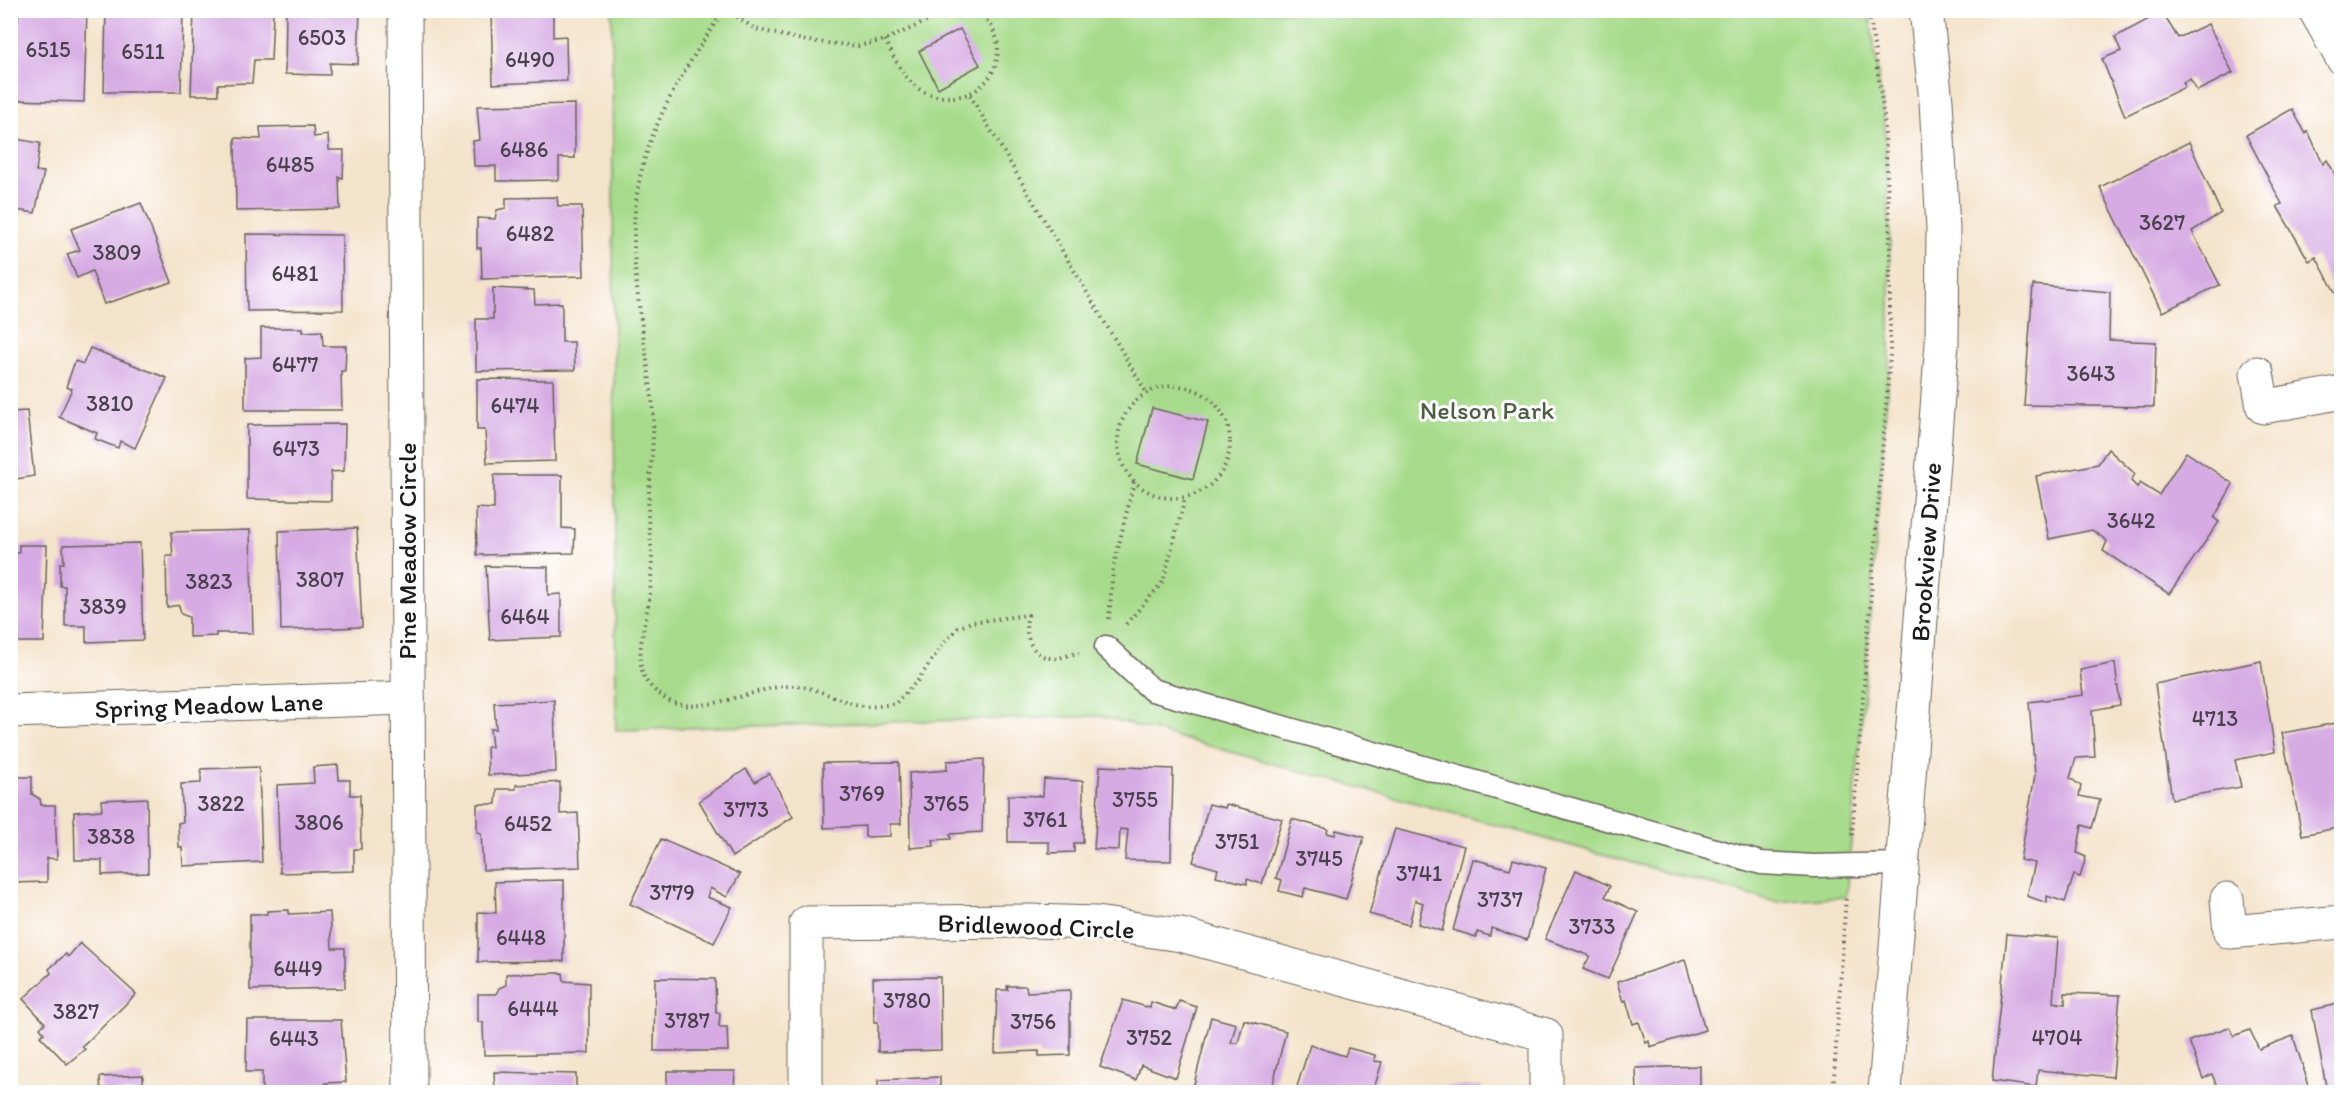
<svg xmlns="http://www.w3.org/2000/svg" width="2352" height="1103" viewBox="0 0 2352 1103" font-family="Itim,sans-serif">
  <style>
    .green { fill: #a7db8b; stroke: #627c54; stroke-width: 1.5 }
    .building { fill: #d6aae3 }
    .lines { fill: none; stroke-linecap: round; stroke-linejoin: round }
    .service-casing { stroke: #686259; stroke-width: 25 }
    .minor-casing { stroke: #686259; stroke-width: 35 }
    .path { stroke: #686259; stroke-width: 4; stroke-dasharray: 1.5 4.5; stroke-linecap: butt }
    .service { stroke: #fff; stroke-width: 22 }
    .minor { stroke: #fff; stroke-width: 33 }
    .labels { text-anchor: middle; dominant-baseline: central; stroke-width: 6; stroke-linejoin: round; paint-order: stroke }
    .number-label { font-size: 22px; fill: #4a404e }
    .park-label { font-size: 26px; fill: #4d5f43; stroke: #fff }
    .street-label { font-size: 26px; fill: #1c1c1c; stroke: #fff }
  </style>
  <rect width="100%" height="100%" fill="#fff"/>
  <filter id="ink" filterUnits="userSpaceOnUse"><feTurbulence type="fractalNoise" baseFrequency=".0167" numOctaves="2"/><feDisplacementMap in="SourceGraphic" scale="12" xChannelSelector="R" yChannelSelector="G"/><feConvolveMatrix kernelMatrix="1 2 1 2 8 2 1 2 1" color-interpolation-filters="sRGB"/></filter>
  <filter id="wash" filterUnits="userSpaceOnUse"><feTurbulence type="fractalNoise" baseFrequency=".008" numOctaves="4" result="noise"/><feDisplacementMap in="SourceGraphic" scale="24" xChannelSelector="R" yChannelSelector="G"/><feGaussianBlur stdDeviation="1.35" result="paint"/><feColorMatrix in="noise" values="0 0 0 0 0 0 0 0 0 0 0 0 0 0 0 0 0 1.4 0 .05"/><feComposite in="paint" operator="in"/></filter>
  <g filter="url(#wash)">
    <rect width="100%" height="100%" fill="#f4e3cb"/>
    <path class="green" d="M612,11H1869L1884,116L1890,233V355L1864,694L1846,897L1775,902L1100,716L616,730Z"/>
    <g id="blocks">
      <g class="building">
        <path d="M18,10H87L84,102L13,100L15,76H10V23H18Z"/>
        <path d="M106,10H183L181,92H104Z"/>
        <path d="M194,10L273,13L271,60H254L252,83L218,84V95H191Z"/>
        <path d="M286,10H360L358,64L330,63V75L285,74Z"/>
        <path d="M553,10V37L566,36L567,81L493,84L491,11Z"/>
        <path d="M2162,12L2178,38L2208,24L2233,73L2197,91L2190,79L2183,82L2185,87L2125,116L2102,59L2121,51L2115,37Z"/>
        <path d="M960,29L980,65L938,88L919,51Z"/>
        <path d="M575,104V158H559V180L496,181V166H474L473,141L480,140L477,106Z"/>
        <path d="M2292,109L2306,134L2308,131L2323,164L2327,160L2342,187V305L2316,257L2309,261L2277,206L2282,204L2246,135Z"/>
        <path d="M313,126L314,137L328,135L329,150H344L343,178L339,177L340,209L236,211L235,138L261,139L260,127Z"/>
        <path d="M10,138L40,143L36,171L44,172L35,213L10,209Z"/>
        <path d="M2189,142L2221,213L2192,231L2220,285L2162,312L2100,187Z"/>
        <path d="M557,197L558,206H582L584,276L482,279L481,248H477V218L495,219L497,210L506,208V198Z"/>
        <path d="M141,203L172,282L104,304L92,271L77,278L67,254L80,250L71,229Z"/>
        <path d="M246,234L342,235L343,310L247,311Z"/>
        <path d="M2033,285L2110,292L2109,340L2156,342L2154,407L2024,405Z"/>
        <path d="M493,288L534,290L535,304L562,303V342H574L575,370L476,371V319H493Z"/>
        <path d="M261,328H303V332L322,331L323,346H346L345,371H341L342,410H245V358L261,357Z"/>
        <path d="M90,348L167,378L135,448L120,441L118,448L95,439L97,433L59,417L72,389L66,387L75,361L83,364Z"/>
        <path d="M477,379L553,380L555,461L487,463L485,430H477Z"/>
        <path d="M1152,408L1208,422L1193,479L1137,464Z"/>
        <path d="M27,411L34,476L10,480V412Z"/>
        <path d="M345,424L344,471L331,472V501L247,499V425Z"/>
        <path d="M2108,449L2135,474L2131,481L2137,487L2140,483L2159,495L2186,452L2233,484L2214,518L2219,522L2169,594L2103,551L2107,541L2092,530L2049,539L2036,476L2098,464Z"/>
        <path d="M494,475H562V528L575,529L574,553L477,555L476,508L494,509Z"/>
        <path d="M357,528L362,627L281,630L279,531Z"/>
        <path d="M250,530L253,633H216V636L189,637V617L181,614L179,605L167,607L166,556H173L171,532Z"/>
        <path d="M140,543L143,640L86,642V626H65V586H60V563H64L63,545Z"/>
        <path d="M19,545H47L44,642H10V553H19Z"/>
        <path d="M486,566L548,567V595L561,594V637L490,640Z"/>
        <path d="M2261,661L2275,752L2235,760L2241,787L2172,799L2155,684Z"/>
        <path d="M2115,663L2120,705L2092,710L2095,757L2076,758L2070,778L2081,786L2079,796L2100,800L2092,828L2082,825L2077,853L2086,857L2080,877L2074,875L2065,902L2047,896V903L2027,896L2035,863L2020,860L2035,775L2029,702L2083,695L2080,670Z"/>
        <path d="M554,700L556,772L488,775L487,747H492L490,729H496L494,703Z"/>
        <path d="M2342,722V827L2302,835L2282,733Z"/>
        <path d="M984,759L982,832L950,834L951,839L933,840L934,846L910,848L909,773L947,770V761Z"/>
        <path d="M899,762L901,824H890V836L865,837V826L824,828L823,763Z"/>
        <path d="M338,765L339,780H350V795H360L361,849H354V871L280,873L277,785L314,783L313,767Z"/>
        <path d="M1100,766L1173,769L1171,861L1125,860L1128,830L1120,829L1119,850L1094,849Z"/>
        <path d="M259,767L262,862L183,866L182,847H179L178,823L183,822L181,784L201,783V769Z"/>
        <path d="M746,769L755,782L769,773L793,817L732,857L699,801Z"/>
        <path d="M10,777H32V794L40,799L41,805H55L57,859L47,858V882L10,883Z"/>
        <path d="M1044,779L1083,781V843H1074V852L1049,853V842H1008V795L1043,796Z"/>
        <path d="M560,782V814L578,813L580,867L483,870L481,833L477,832V804H496L497,789H516V785Z"/>
        <path d="M147,798L148,873L102,875V860H75L74,812L102,810L101,800Z"/>
        <path d="M1209,804L1225,808L1226,804L1282,819L1262,884L1247,879V884L1216,876L1218,869L1193,862Z"/>
        <path d="M1292,819L1328,829L1327,833L1335,835L1336,830L1364,837L1346,899L1305,888L1303,897L1279,891L1282,880L1276,878Z"/>
        <path d="M1395,829L1464,846L1442,931L1418,924L1423,903L1415,900L1409,925L1369,914Z"/>
        <path d="M661,839L740,874L727,897L710,888L707,897L732,907L714,943L630,904Z"/>
        <path d="M1473,859L1510,869L1513,859L1546,868L1527,940L1491,928L1490,936L1477,932L1476,937L1453,930Z"/>
        <path d="M1576,870L1610,886L1605,897L1638,912L1608,979L1583,969L1590,956L1545,939Z"/>
        <path d="M564,880V961L478,962V912L496,913L495,882Z"/>
        <path d="M289,910V914L330,912L332,948H345V988L250,990V914H267V911Z"/>
        <path d="M2007,934L2058,938L2053,1002L2065,1004V993L2120,995L2113,1077L2038,1070L2036,1087L1992,1081Z"/>
        <path d="M80,943L136,994L82,1047L85,1049L67,1064L40,1036L44,1033L40,1028L45,1023L23,999L51,973L49,969L66,954L68,957Z"/>
        <path d="M10,949L18,951L12,980H10Z"/>
        <path d="M1685,960L1705,1030L1650,1047L1649,1041L1646,1043L1639,1022L1633,1024L1626,1000L1623,1002L1617,982Z"/>
        <path d="M563,973L564,981L589,983V1053L484,1055L483,1022H478V994H496L499,988L506,985V974Z"/>
        <path d="M940,977L941,1050L878,1052V1022H874L873,978Z"/>
        <path d="M655,978L715,979L716,1013H720L719,1027H727L728,1051H654Z"/>
        <path d="M1007,986H1026L1027,992L1070,990V1055L1039,1056V1051L995,1053L997,990H1008Z"/>
        <path d="M1123,1000L1150,1008L1151,1002L1176,1010L1179,1001L1197,1007L1176,1078L1141,1065L1136,1080L1100,1067Z"/>
        <path d="M2342,1003V1092H2327L2312,1010Z"/>
        <path d="M1211,1017L1236,1024L1231,1043H1238L1244,1020L1286,1031L1271,1092H1192Z"/>
        <path d="M247,1020H341L346,1082L325,1083V1092H262V1072H246Z"/>
        <path d="M2229,1027L2234,1036L2250,1030L2259,1049L2293,1036L2311,1092H2219L2212,1074L2203,1079L2189,1041Z"/>
        <path d="M1310,1045L1345,1056L1348,1048L1375,1055L1374,1061L1382,1062L1373,1092H1305L1296,1090Z"/>
        <path d="M1700,1066V1092H1637L1636,1068Z"/>
        <path d="M667,1071H735L734,1092H667Z"/>
        <path d="M494,1072L576,1074V1092H495Z"/>
        <path d="M143,1075V1092H101L100,1077Z"/>
        <path d="M940,1077V1092H878V1080Z"/>
        <path d="M1481,1086V1092H1414V1088Z"/>
      </g>
    </g>
  </g>
  <g filter="url(#ink)">
    <use href="#blocks" fill-opacity="0" stroke="#686259" stroke-width="1.5"/>
    <g class="lines">
      <defs>
        <path id="service" d="M1106,647L1152,690L1761,863L1814,866L1902,864"/>
        <g id="minor">
          <path d="M405,10L410,1092"/>
          <path d="M2315,10L2342,58"/>
          <path d="M2257,373L2263,407L2342,392"/>
          <path d="M10,711L408,698"/>
          <path d="M2227,899L2230,932L2342,922"/>
          <path d="M806,1092V923L1031,921L1096,923L1181,935L1546,1035V1092"/>
          <path d="M1885,1092L1942,343L1943,228L1936,101L1926,10"/>
        </g>
      </defs>
      <use href="#service" class="service-casing"/>
      <use href="#minor" class="minor-casing"/>
      <g class="path">
        <path d="M724,10C687,65 650,121 638,187C626,258 644,327 652,398C656,437 649,474 648,513C648,529 652,545 652,561C651,576 651,591 648,605C645,628 635,653 644,676C646,683 657,693 663,697C695,721 752,687 789,686C815,685 837,701 863,706C873,708 886,705 896,703L918,680L943,644L958,628L971,622L1028,615C1022,633 1032,659 1054,658C1062,658 1071,654 1079,653"/>
        <path d="M727,10L755,29L807,41L858,46L885,40L932,19L943,10"/>
        <path d="M885,40C894,57 903,78 919,89C927,94 937,97 946,97C976,99 999,77 998,46C997,32 986,19 977,10"/>
        <path d="M970,95L1146,392"/>
        <circle cx="1174" cy="442" r="56"/>
        <path d="M1109,619L1113,569L1134,482"/>
        <path d="M1126,624L1163,582L1185,498"/>
        <path d="M1852,835L1890,355V233L1884,116L1869,10"/>
        <path d="M1833,1092L1846,896"/>
      </g>
      <use href="#service" class="service"/>
      <use href="#minor" class="minor"/>
    </g>
  </g>
  <g class="labels">
    <g class="number-label">
      <text x="322" y="37">6503</text>
      <text x="48" y="49">6515</text>
      <text x="143" y="51">6511</text>
      <text x="530" y="59">6490</text>
      <text x="524" y="149">6486</text>
      <text x="290" y="164">6485</text>
      <text x="2162" y="222">3627</text>
      <text x="530" y="233">6482</text>
      <text x="117" y="252">3809</text>
      <text x="295" y="273">6481</text>
      <text x="295" y="364">6477</text>
      <text x="2091" y="373">3643</text>
      <text x="110" y="403">3810</text>
      <text x="515" y="405">6474</text>
      <text x="296" y="448">6473</text>
      <text x="2131" y="520">3642</text>
      <text x="320" y="579">3807</text>
      <text x="209" y="581">3823</text>
      <text x="103" y="606">3839</text>
      <text x="525" y="616">6464</text>
      <text x="2215" y="718">4713</text>
      <text x="862" y="793">3769</text>
      <text x="1135" y="799">3755</text>
      <text x="221" y="803">3822</text>
      <text x="946" y="803">3765</text>
      <text x="746" y="809">3773</text>
      <text x="1045" y="819">3761</text>
      <text x="319" y="822">3806</text>
      <text x="528" y="823">6452</text>
      <text x="111" y="836">3838</text>
      <text x="1237" y="841">3751</text>
      <text x="1319" y="858">3745</text>
      <text x="1419" y="873">3741</text>
      <text x="672" y="892">3779</text>
      <text x="1500" y="899">3737</text>
      <text x="1592" y="926">3733</text>
      <text x="521" y="937">6448</text>
      <text x="298" y="968">6449</text>
      <text x="907" y="1000">3780</text>
      <text x="533" y="1008">6444</text>
      <text x="76" y="1011">3827</text>
      <text x="687" y="1020">3787</text>
      <text x="1033" y="1021">3756</text>
      <text x="1149" y="1037">3752</text>
      <text x="2057" y="1037">4704</text>
      <text x="294" y="1038">6443</text>
    </g>
    <g class="park-label">
      <text x="1487" y="410">Nelson Park</text>
    </g>
    <g class="street-label">
      <text transform="translate(407 551) rotate(-90)">Pine Meadow Circle</text>
      <text transform="translate(1926 552) rotate(-86)">Brookview Drive</text>
      <text transform="translate(209 705) rotate(-2)">Spring Meadow Lane</text>
      <text transform="translate(1036 926) rotate(2)">Bridlewood Circle</text>
    </g>
  </g>
  <rect width="2352" height="1103" fill="none" stroke="#fff" stroke-width="36"/>
</svg>
